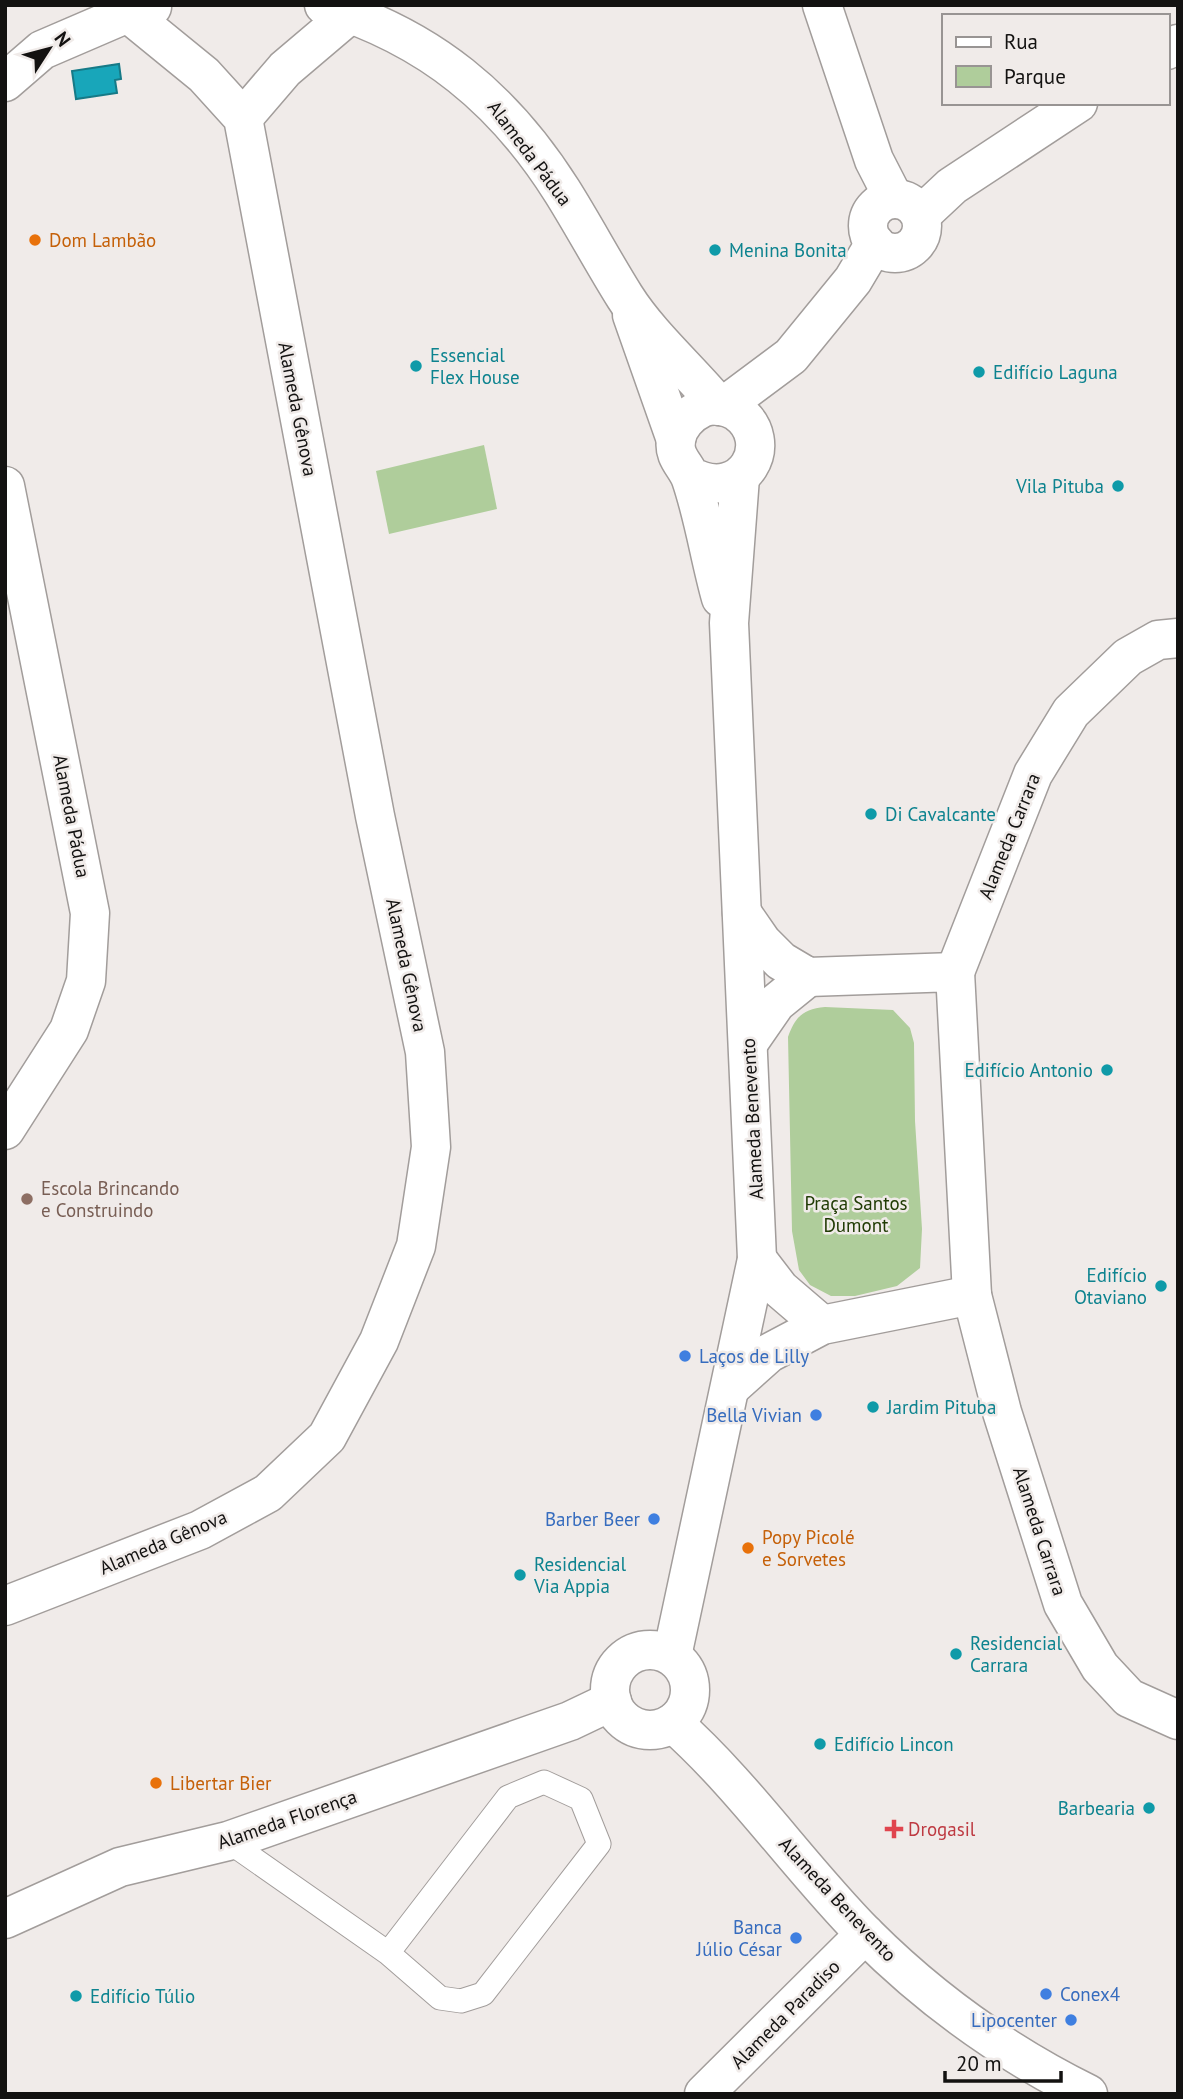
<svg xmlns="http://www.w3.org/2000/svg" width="1183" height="2099" viewBox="0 0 1183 2099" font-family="'PT Sans',sans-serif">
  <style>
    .green { fill: #afcd9b }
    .water { fill: #18a6ba; stroke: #167a87; stroke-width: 2 }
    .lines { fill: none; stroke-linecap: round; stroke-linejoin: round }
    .lane-casing { stroke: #a29d9b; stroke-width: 25 }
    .street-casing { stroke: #a29d9b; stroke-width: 41 }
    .secondary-casing { stroke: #a29d9b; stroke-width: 41 }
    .lane { stroke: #fff; stroke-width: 23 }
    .street { stroke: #fff; stroke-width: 38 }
    .secondary { stroke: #fff; stroke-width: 38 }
    .food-dot { fill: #e8710a; stroke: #f0ebe9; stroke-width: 2.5 }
    .culture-dot { fill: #0f9aa8; stroke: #f0ebe9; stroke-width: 2.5 }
    .education-dot { fill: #8d6e63; stroke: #f0ebe9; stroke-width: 2.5 }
    .shop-dot { fill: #3f7fe0; stroke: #f0ebe9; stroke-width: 2.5 }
    .health-dot { fill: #e0444e; stroke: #f0ebe9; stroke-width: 2.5 }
    .labels { text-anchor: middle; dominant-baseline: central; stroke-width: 5; stroke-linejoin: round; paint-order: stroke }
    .street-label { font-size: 19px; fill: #131211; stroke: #f0ebe9 }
    .food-label { font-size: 19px; fill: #c56008; stroke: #f0ebe9; text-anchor: start }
    .culture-label { font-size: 19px; fill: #0d838f; stroke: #f0ebe9; text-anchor: start }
    .education-label { font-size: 19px; fill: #785e54; stroke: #f0ebe9; text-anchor: start }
    .park-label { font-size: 19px; fill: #203b04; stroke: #f0ebe9 }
    .shop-label { font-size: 19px; fill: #366cbe; stroke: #f0ebe9; text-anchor: end }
    .health-label { font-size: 19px; fill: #be3a42; stroke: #f0ebe9; text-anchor: start }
  </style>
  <rect width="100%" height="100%" fill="#f0ebe9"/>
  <g class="green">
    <path d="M484,445L497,509L389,534L376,471Z"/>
    <path d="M825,1007L893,1010L910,1028L914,1043L915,1121L922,1229L920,1268L897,1286L855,1296H831L810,1285L799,1270L792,1231L788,1037C795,1017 803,1009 825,1007Z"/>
  </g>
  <path class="water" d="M119,64L121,79L115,80L117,93L76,99L72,71Z"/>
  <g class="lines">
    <defs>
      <path id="lane" d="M228,1841L388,1953L440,1998L461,2001L483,1994L599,1844L581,1799L544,1782L508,1797L388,1953"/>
      <g id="street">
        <path d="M822,5L874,160L894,199"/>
        <path d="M955,972L1033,774L1071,712L1128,657L1158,640L1178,638"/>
        <path d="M972,1295L1002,1412L1063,1604L1100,1667L1129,1698L1178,1720"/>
        <path d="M5,1919L120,1867L228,1841L570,1721L612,1701"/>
        <path d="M704,2094L865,1934"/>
      </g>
      <g id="secondary">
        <path d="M324,5C429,37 504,99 562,191C584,226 603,262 625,297C649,335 690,371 719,406"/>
        <path d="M1167,50L1178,44"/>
        <path d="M5,82L42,50L128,13L152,7"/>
        <path d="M243,118L285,69L351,13"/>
        <circle cx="895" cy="226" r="27"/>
        <path d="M921,215L952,186L1078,103"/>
        <path d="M632,315L676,440"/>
        <path d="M724,406L791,356L853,280L875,243"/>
        <path d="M690,476C744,505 778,441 737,412C728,406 713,403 702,408C689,414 678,426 676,440C673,457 686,465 691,479C704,517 710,559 721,598"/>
        <path d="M5,486L90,913L86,981L69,1030L5,1130"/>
        <path d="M749,1042L776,1003L808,977"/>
        <path d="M757,1259L780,1289L822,1325"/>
        <path d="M731,1387L769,1353L822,1325L972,1295L955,972L808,977L781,961L762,942L742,913"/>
        <path d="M5,1606L200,1530L268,1493L327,1437L379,1341L416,1246L431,1147L425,1052L375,816L243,118L204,75L128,13"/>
        <circle cx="650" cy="1690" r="40"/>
        <path d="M672,1656L757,1259L729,623L740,477"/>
        <path d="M673,1723C744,1786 798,1866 865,1934C931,2000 1005,2053 1088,2094"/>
      </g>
    </defs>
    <use href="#lane" class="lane-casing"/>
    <use href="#street" class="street-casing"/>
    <use href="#secondary" class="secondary-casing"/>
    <use href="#lane" class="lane"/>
    <use href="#street" class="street"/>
    <use href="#secondary" class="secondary"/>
  </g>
  <g class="food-dot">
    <circle cx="35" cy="240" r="7"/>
    <circle cx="748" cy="1548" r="7"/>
    <circle cx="156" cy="1783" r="7"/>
  </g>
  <g class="culture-dot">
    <circle cx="715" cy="250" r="7"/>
    <circle cx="416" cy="366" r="7"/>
    <circle cx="979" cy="372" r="7"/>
    <circle cx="1118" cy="486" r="7"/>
    <circle cx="871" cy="814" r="7"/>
    <circle cx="1107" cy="1070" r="7"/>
    <circle cx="1161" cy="1286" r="7"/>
    <circle cx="873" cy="1407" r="7"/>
    <circle cx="520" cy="1575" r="7"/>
    <circle cx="956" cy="1654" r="7"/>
    <circle cx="820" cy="1744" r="7"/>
    <circle cx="1149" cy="1808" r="7"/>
    <circle cx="76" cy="1996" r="7"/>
  </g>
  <circle class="education-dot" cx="27" cy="1199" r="7"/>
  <g class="shop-dot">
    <circle cx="685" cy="1356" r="7"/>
    <circle cx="816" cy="1415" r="7"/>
    <circle cx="654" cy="1519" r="7"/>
    <circle cx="796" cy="1938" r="7"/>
    <circle cx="1046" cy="1994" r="7"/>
    <circle cx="1071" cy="2020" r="7"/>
  </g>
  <path class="health-dot" d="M890.5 1818.5h7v7h7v7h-7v7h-7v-7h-7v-7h7z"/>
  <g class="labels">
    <g class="street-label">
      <text transform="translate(530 153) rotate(53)">Alameda Pádua</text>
      <text transform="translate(298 409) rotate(79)">Alameda Gênova</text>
      <text transform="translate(72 816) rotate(79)">Alameda Pádua</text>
      <text transform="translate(1009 836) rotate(-68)">Alameda Carrara</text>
      <text transform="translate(407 965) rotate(78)">Alameda Gênova</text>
      <text transform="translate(752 1119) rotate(-93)">Alameda Benevento</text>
      <text transform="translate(1040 1531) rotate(72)">Alameda Carrara</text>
      <text transform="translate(163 1542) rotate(-23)">Alameda Gênova</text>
      <text transform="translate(287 1819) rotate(-19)">Alameda Florença</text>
      <text transform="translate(838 1899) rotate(47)">Alameda Benevento</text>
      <text transform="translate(785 2014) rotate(-45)">Alameda Paradiso</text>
    </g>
    <g class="food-label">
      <text x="49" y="240">Dom Lambão</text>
      <text x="762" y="1537">Popy Picolé<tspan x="762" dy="22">e Sorvetes</tspan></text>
      <text x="170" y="1783">Libertar Bier</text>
    </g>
    <g class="culture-label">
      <text x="729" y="250">Menina Bonita</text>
      <text x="430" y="355">Essencial<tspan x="430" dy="22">Flex House</tspan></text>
      <text x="993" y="372">Edifício Laguna</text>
      <text x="1104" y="486" text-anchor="end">Vila Pituba</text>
      <text x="885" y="814">Di Cavalcante</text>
      <text x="1093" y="1070" text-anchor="end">Edifício Antonio</text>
      <text x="1147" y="1275" text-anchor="end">Edifício<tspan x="1147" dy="22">Otaviano</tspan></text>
      <text x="887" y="1407">Jardim Pituba</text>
      <text x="534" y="1564">Residencial<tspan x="534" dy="22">Via Appia</tspan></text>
      <text x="970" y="1643">Residencial<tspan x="970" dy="22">Carrara</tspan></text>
      <text x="834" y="1744">Edifício Lincon</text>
      <text x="1135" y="1808" text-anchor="end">Barbearia</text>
      <text x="90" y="1996">Edifício Túlio</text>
    </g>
    <g class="education-label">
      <text x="41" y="1188">Escola Brincando<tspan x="41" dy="22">e Construindo</tspan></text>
    </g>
    <g class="park-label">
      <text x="856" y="1203">Praça Santos<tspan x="856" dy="22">Dumont</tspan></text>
    </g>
    <g class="shop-label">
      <text x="699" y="1356" text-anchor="start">Laços de Lilly</text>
      <text x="802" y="1415">Bella Vivian</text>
      <text x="640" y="1519">Barber Beer</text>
      <text x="782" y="1927">Banca<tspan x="782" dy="22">Júlio César</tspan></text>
      <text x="1060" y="1994" text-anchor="start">Conex4</text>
      <text x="1057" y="2020">Lipocenter</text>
    </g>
    <g class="health-label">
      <text x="908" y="1829">Drogasil</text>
    </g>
  </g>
  <rect width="1183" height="2099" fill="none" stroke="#131211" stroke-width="14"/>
  <rect x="942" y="14" width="228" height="91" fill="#f0ebe9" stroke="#989493" stroke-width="2"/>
  <rect x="956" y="37" width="35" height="10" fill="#ffffff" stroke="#989493" stroke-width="2"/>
  <text x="1004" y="49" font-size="21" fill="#131211">Rua</text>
  <rect x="956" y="66" width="35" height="21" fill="#afcd9b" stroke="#989493" stroke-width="2"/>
  <text x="1004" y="84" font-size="21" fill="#131211">Parque</text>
  <g transform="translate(49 49) rotate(54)" stroke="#f0ebe9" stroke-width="5" paint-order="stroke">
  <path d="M0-5L12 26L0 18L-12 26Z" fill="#131211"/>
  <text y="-10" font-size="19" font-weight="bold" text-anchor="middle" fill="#131211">N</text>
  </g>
  <path d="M945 2071v10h116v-10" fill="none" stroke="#131211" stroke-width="3.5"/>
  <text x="956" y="2071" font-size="21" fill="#131211" stroke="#f0ebe9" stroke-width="5" paint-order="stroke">20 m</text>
</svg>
